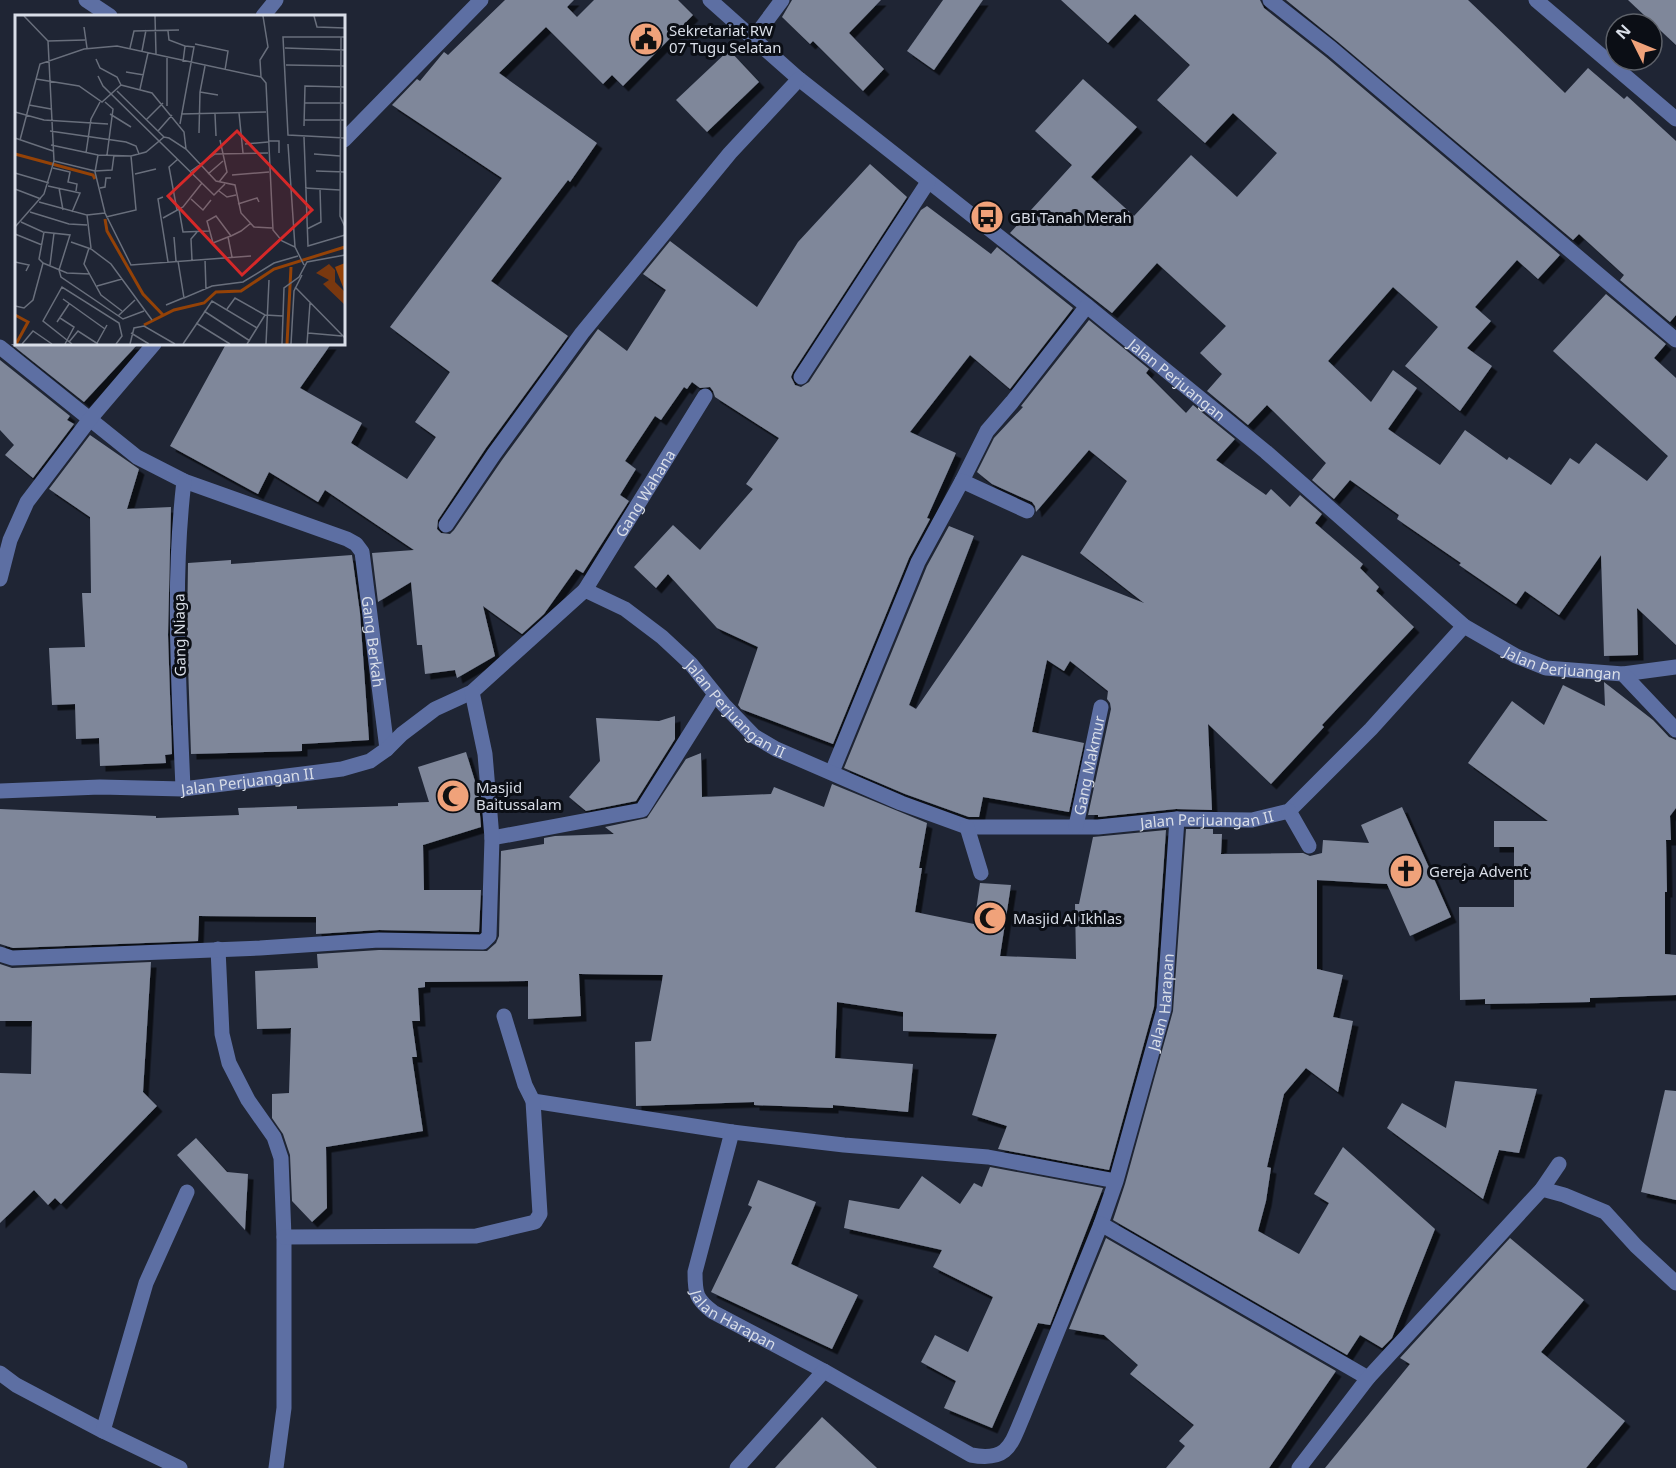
<svg xmlns="http://www.w3.org/2000/svg" width="1676" height="1468" viewBox="0 0 1676 1468" font-family="'Noto Sans',sans-serif">
  <style>
    .building { fill: #7f879a; filter: url(#shadow) }
    .lines { fill: none; stroke-linecap: round; stroke-linejoin: round }
    .minor { stroke: #5d6fa3; stroke-width: 15 }
    .labels { text-anchor: middle; dominant-baseline: central; stroke-width: 6; stroke-linejoin: round; paint-order: stroke }
    .poi-label { font-size: 15px; fill: #d9dee8; stroke: #0b0e15; text-anchor: start }
    .street-label { font-size: 15px; fill: #d9dee8; stroke: #0b0e15 }
    .inset-river { fill: none; stroke: #944207; stroke-width: 3 }
    .inset-road { fill: none; stroke: #696f7c; stroke-width: 1.5 }
    .view { fill: #d62828; fill-opacity: 0.15; stroke: #d62828; stroke-width: 3 }
    .inset-edge { fill: none; stroke: #d9dee8; stroke-width: 3 }
  </style>
  <defs>
    <filter id="shadow"><feDropShadow dx="5.5" dy="5.5" stdDeviation="0" flood-color="#0009"/></filter>
  </defs>
  <rect width="100%" height="100%" fill="#1f2534"/>
  <g class="building">
    <path d="M505,0H574L567,7L577,17L594,0H678L693,15L623,86L612,75L603,84L546,27L499,73L597,143L570,182L568,180L491,281L568,336L486,448L438,520L437,529L441,533L450,534L454,530L502,460L598,329L627,351L666,290L643,274L670,241L757,307L798,242L870,164L907,197L793,372L791,377L795,385L801,387L809,382L921,210L927,206L991,254L997,247L1073,308L1010,389L970,355L910,432L956,453L927,518L930,519L909,558L833,744L741,709L738,705L758,647L717,628L668,574L656,588L634,567L673,525L700,550L753,489L746,484L779,438L715,397L713,391L710,387L700,388L692,382L687,389L684,387L661,420L655,416L625,461L636,469L620,495L629,501L583,573L576,569L544,614L522,634L483,606L495,656L457,678L455,670L425,674L422,645H417L411,582L378,602L372,553L414,550L325,490L318,502L269,472L258,494L170,446L226,344H331L300,388L362,423L351,443L407,479L436,437L415,422L450,372L390,327L502,178L392,105L417,79L420,81L444,52L448,55Z"/>
    <path d="M792,0H881L849,33L884,69L863,91L813,41L810,44L782,17Z"/>
    <path d="M943,0H983L934,70L907,51Z"/>
    <path d="M1061,0H1260L1264,8L1326,57L1560,255L1538,279L1517,260L1475,307L1491,321L1467,348L1492,366L1460,411L1405,366L1438,327L1393,287L1328,361L1371,402L1393,370L1417,388L1388,429L1440,465L1465,430L1507,460L1509,457L1551,485L1570,458L1579,464L1596,443L1647,481L1668,456L1553,351L1606,294L1666,344L1654,358L1676,378V645L1637,608L1638,655L1604,656L1601,555L1559,615L1525,591L1516,604L1459,565L1461,563L1397,519L1399,515L1350,480L1334,499L1312,480L1326,463L1267,405L1248,425L1207,391L1222,374L1200,353L1226,326L1157,263L1112,313L1010,233L1072,165L1035,131L1083,79L1137,127L1091,177L1134,216L1191,155L1237,197L1277,153L1233,113L1205,143L1157,100L1190,65L1135,14L1108,43Z"/>
    <path d="M1286,0H1468L1565,93L1588,68L1624,99L1627,96L1676,141V315L1670,322L1620,280L1624,275L1579,234L1573,240L1338,42Z"/>
    <path d="M1628,0H1676V45Z"/>
    <path d="M729,50L759,82L707,132L676,100Z"/>
    <path d="M1089,320L1149,369L1146,373L1186,413L1193,405L1235,439L1216,460L1266,495L1271,489L1290,507L1300,495L1322,514L1315,523L1363,564L1360,568L1379,587L1376,591L1414,627L1322,725L1324,727L1271,784L1208,724L1212,810L1176,809L1098,817V815H1088L1111,709L1110,703L1107,699L1108,691L1070,661L1064,671L1047,660L1032,732L1084,743L1069,812L983,797L979,817H969L905,794L844,768L927,566L949,526L974,536L909,705L916,709L1022,555L1144,603L1080,553L1127,481L1089,450L1036,512L1035,506L1032,502L992,484L977,472L994,438L1023,407L1021,406Z"/>
    <path d="M11,344H138L84,402Z"/>
    <path d="M0,360L70,416L67,420L74,424L33,478L5,455L14,445L0,430Z"/>
    <path d="M90,435L139,469L127,509L171,507L168,635L172,754L165,755L166,763L100,766L99,738L76,739L75,704L52,705L49,648L85,647L82,593H91L90,517L49,489Z"/>
    <path d="M352,555L360,613L369,740L302,744V751L191,754L187,634L188,563L231,560V564Z"/>
    <path d="M1604,682L1653,720L1669,737L1676,740V808L1670,816L1671,840H1666L1667,892H1665V954L1676,955V995L1590,998V1002L1485,1004V999L1460,1000L1459,907H1514V847H1494V821H1548L1468,763L1512,701L1544,725L1563,685L1605,706Z"/>
    <path d="M675,716V739L636,801L586,811L569,797L600,761L596,718L659,721Z"/>
    <path d="M466,752L478,791L481,827L423,845L424,890H481L479,932L379,930L316,934V917L199,916L198,941L13,948L0,944V809L156,816V818L239,815L238,808L297,806V809L398,806V803L429,802L418,767Z"/>
    <path d="M701,753L702,797L771,794L774,787L824,807L832,784L927,823L919,868H922L915,912L974,924L980,883L1011,885L1000,956L1076,959L1075,904H1079L1093,837L1166,830L1154,1007L1109,1170L998,1149L1007,1126L972,1115L997,1034L903,1031V1012L837,1002L835,1058L913,1064L908,1112L833,1105V1108L754,1105V1102L636,1106L635,1042L651,1041L663,975L579,974L581,1016L528,1019V981L425,982V987L418,988L420,1021H412L417,1057H412L423,1131L326,1147L327,1208L312,1222L292,1201L290,1155L283,1134L272,1118V1094L289,1093L291,1028L257,1029L255,971L318,968L317,954L379,950L487,951L496,943L499,936L501,851L544,844V838L555,836L614,834L605,827L647,818L686,759Z"/>
    <path d="M1402,807L1451,917L1410,936L1387,884L1317,880V969L1343,975L1333,1017L1353,1021L1338,1092L1306,1068L1284,1094L1267,1167L1271,1168L1266,1201L1258,1231L1299,1254L1329,1203L1314,1194L1343,1147L1435,1229L1392,1338L1382,1348L1360,1335L1347,1355L1113,1220L1125,1184L1173,1011L1186,829H1213V834H1222L1221,854L1303,853L1310,856L1322,853L1323,840L1369,843L1361,825Z"/>
    <path d="M151,962L143,1092L157,1106L61,1204L55,1198L48,1205L34,1190L0,1223V1073L31,1074L32,1021H0V964L12,968Z"/>
    <path d="M1455,1081L1537,1089L1519,1153L1499,1150L1483,1199L1387,1128L1402,1103L1446,1128Z"/>
    <path d="M1665,1090L1676,1091V1200L1641,1192Z"/>
    <path d="M196,1138L227,1172L248,1174L245,1230L177,1155Z"/>
    <path d="M990,1167L1103,1188L1050,1325L1038,1323L992,1428L944,1408L956,1381L921,1362L935,1335L968,1352L993,1297L933,1267L942,1250L844,1228L849,1200L899,1209L922,1176L960,1204L974,1183L982,1187Z"/>
    <path d="M758,1180L816,1202L791,1264L858,1295L832,1349L711,1292L752,1207L748,1205Z"/>
    <path d="M1106,1238L1336,1371L1269,1468H1166L1185,1446L1179,1441L1194,1425L1130,1374L1138,1365L1104,1335L1069,1329Z"/>
    <path d="M1510,1238L1584,1300L1541,1352L1625,1421L1586,1468H1325L1410,1364L1400,1358Z"/>
    <path d="M822,1417L877,1468H775Z"/>
  </g>
  <g class="lines">
    <g class="minor">
      <path d="M86,0L110,16"/>
      <path id="s1" d="M710,0L799,79L1087,306L1266,452L1464,626L1516,656L1546,668L1623,674L1676,667"/>
      <path d="M1270,0L1332,49L1676,340"/>
      <path d="M1536,0L1676,119"/>
      <path d="M263,16L276,0"/>
      <path d="M753,39L782,0"/>
      <path d="M344,140L481,0"/>
      <path id="s2" d="M0,347L137,457L184,481L347,539L356,544L362,552L387,749"/>
      <path d="M801,377L928,182"/>
      <path d="M962,481L987,431L1012,402L1087,306"/>
      <path d="M446,525L494,454L582,333L730,153L799,79"/>
      <path d="M0,579L10,540L27,502L90,419L154,344"/>
      <path id="s3" d="M585,590L705,396"/>
      <path d="M1623,674L1676,730"/>
      <path d="M832,772L918,562L962,481L1027,511"/>
      <path d="M183,789C179,686 172,583 184,481"/>
      <path id="s4" d="M0,791L100,787L183,789L342,769L370,761L387,749L402,734L435,709L472,692L585,590L625,609L662,637L691,664L724,705L754,736L776,749L901,803L967,827H1098L1177,819L1252,820L1289,811L1371,729L1464,626"/>
      <path d="M1289,811L1309,846"/>
      <path id="s5" d="M1076,826L1101,707"/>
      <path d="M967,827L981,873"/>
      <path d="M492,838L642,810L715,694"/>
      <path d="M218,949L222,1034L229,1063L248,1100L274,1137L281,1158L284,1237V1408L276,1468"/>
      <path d="M0,954L12,958L260,948L379,940L483,942L489,936L492,838L485,754L472,692"/>
      <path d="M533,1101L732,1132"/>
      <path id="s6" d="M1116,1181L988,1157L844,1145L732,1132L695,1272C695,1294 696,1299 713,1312L824,1371L971,1455C1009,1462 1011,1444 1024,1414L1101,1224L1116,1181L1164,1009L1177,819"/>
      <path d="M1542,1189L1564,1195L1605,1212L1636,1246L1676,1283"/>
      <path d="M1101,1224L1368,1378"/>
      <path d="M284,1237L476,1236L535,1222L540,1214L533,1101L525,1085L504,1016"/>
      <path d="M0,1373L16,1385L103,1431L180,1468"/>
      <path d="M103,1431L146,1283L187,1192"/>
      <path d="M737,1468L824,1371"/>
      <path d="M1299,1468L1368,1378L1542,1189L1559,1164"/>
    </g>
  </g>
  <defs>
    <symbol id="civic-disc" viewBox="-11 -11 22 22"><circle r="9.5" fill="#f0a27a" stroke="#0b0e15"/><path d="M-.6-6.5H3V-4.5H.6V-3L4-1V1h2V6H-6V1h2V-1L-.6-3ZM-1.2 2.5V6h2.4V2.5Z" fill="#111"/></symbol>
    <symbol id="bus-disc" viewBox="-11 -11 22 22"><circle r="9.5" fill="#f0a27a" stroke="#0b0e15"/><path d="M-5-6H5V4H4V6H2V4H-2V6H-4V4H-5ZM-3.5-4V0h7V-4ZM-3.5 1.2v1.5H-2V1.2ZM2 1.2v1.5H3.5V1.2Z" fill="#111"/></symbol>
    <symbol id="mosque-disc" viewBox="-11 -11 22 22"><circle r="9.5" fill="#f0a27a" stroke="#0b0e15"/><path d="M3.5-4.9A6 6 0 1 0 3.5 4.9A5 5 0 1 1 3.5-4.9Z" fill="#111"/></symbol>
    <symbol id="church-disc" viewBox="-11 -11 22 22"><circle r="9.5" fill="#f0a27a" stroke="#0b0e15"/><path d="M-1.2-6h2.4v3.5h3.3v2.4h-3.3V6h-2.4V-.1h-3.3v-2.4h3.3Z" fill="#111"/></symbol>
  </defs>
  <g fill-rule="evenodd">
    <use href="#civic-disc" x="627" y="20" width="38" height="38"/>
    <use href="#bus-disc" x="968" y="198" width="38" height="38"/>
    <use href="#mosque-disc" x="434" y="777" width="38" height="38"/>
    <use href="#church-disc" x="1387" y="852" width="38" height="38"/>
    <use href="#mosque-disc" x="971" y="899" width="38" height="38"/>
  </g>
  <g class="labels">
    <g class="poi-label">
      <text x="669" y="30">Sekretariat RW<tspan x="669" dy="17">07 Tugu Selatan</tspan></text>
      <text x="1010" y="217">GBI Tanah Merah</text>
      <text x="476" y="787">Masjid<tspan x="476" dy="17">Baitussalam</tspan></text>
      <text x="1429" y="871">Gereja Advent</text>
      <text x="1013" y="918">Masjid Al Ikhlas</text>
    </g>
    <g class="street-label">
      <text stroke="none"><textPath href="#s1" startOffset="602">Jalan Perjuangan</textPath></text>
      <text stroke="none"><textPath href="#s3" startOffset="114">Gang Wahana</textPath></text>
      <text transform="translate(179 635) rotate(-91)">Gang Niaga</text>
      <text stroke="none"><textPath href="#s2" startOffset="512">Gang Berkah</textPath></text>
      <text stroke="none"><textPath href="#s1" startOffset="1088">Jalan Perjuangan</textPath></text>
      <text stroke="none"><textPath href="#s4" startOffset="843">Jalan Perjuangan II</textPath></text>
      <text stroke="none"><textPath href="#s5" startOffset="62">Gang Makmur</textPath></text>
      <text stroke="none"><textPath href="#s4" startOffset="248">Jalan Perjuangan II</textPath></text>
      <text stroke="none"><textPath href="#s4" startOffset="1347">Jalan Perjuangan II</textPath></text>
      <text stroke="none"><textPath href="#s6" startOffset="1386">Jalan Harapan</textPath></text>
      <text stroke="none"><textPath href="#s6" startOffset="600">Jalan Harapan</textPath></text>
    </g>
  </g>
  <g transform="translate(15 15)">
    <rect width="330" height="330" fill="#1f2534"/>
    <path d="M314,249L320,255V267L330,277V290L308,269L314,265L301,258Z" fill="#79380f"/>
    <path d="M330,248V277L320,252Z" fill="#944207"/>
    <path class="inset-river" d="M0,139L78,160L80,164M90,204L92,216L128,279L149,301M0,300L13,307L1,329M129,310L159,295L189,288L201,277L226,276L259,254L330,232M272,329L276,252"/>
    <path class="inset-road" d="M140,1L141,39M299,1L302,12L330,13M69,12L72,33M153,16L154,25L170,31L168,47M326,22L325,201L330,212M330,22H268L273,120L330,123M33,26L70,25M180,29L213,36L210,55M115,33L119,16L164,15M270,33L330,35M127,36L131,15M81,44L85,53L102,62L106,70M271,50L330,51M111,57L129,60M83,61L88,71L199,180L210,169M246,62L245,45L253,32L248,1M21,64L64,71L87,87L106,70M106,70L137,78L169,117L171,134M125,74L133,38M102,76L149,122M185,77L203,80M90,87L98,94L92,140M289,88H330M14,90L36,94M152,91V43M0,97L29,105L93,109M224,98L228,138M95,99L116,112M166,99L251,97M200,99L201,121M131,105L148,88M289,105H330M165,109L179,32L170,31M289,111L290,71L330,72M35,116L111,127L121,131L124,139M143,116L157,100M184,118L185,77L190,51M289,122L293,231L330,220M0,123L38,136M5,125L25,49L69,34L102,31L246,62L251,68L258,215L267,226L280,232L289,250M253,126H264V138M230,129L253,127M273,129L280,232M36,130L83,140L116,141L131,137L149,122L154,123L171,134L201,166L220,170L226,198L239,212L257,213M71,138L76,104L85,87M299,139L325,141M83,140L80,157L90,198L116,250L236,241M39,146L80,156L97,155L99,140M38,153L55,157L53,167L62,169L61,176M176,156L200,139L253,138M301,156L330,157M0,158L34,168M120,159L141,154M193,159L208,146M217,160L254,157M204,167L212,157L205,125M33,171L65,178L57,197M44,173L48,195M85,173L90,172L91,163H96M290,173L325,175M0,174L26,184M204,176L212,182L221,180M148,182L143,184L153,247M176,184L188,195L196,185M24,187L72,200L76,233M223,189L242,183L244,187M164,194L168,217L194,216M162,195L154,152L163,144M15,197L54,209L72,210M72,200L90,198M91,202L121,195L116,141M148,203L168,192L187,168M6,207L28,217L55,220L44,255M0,212L29,179L39,146L33,26L9,1M292,214L306,207L305,174M0,219L27,230M216,221L201,201L192,206L198,228L213,222L216,221L226,216L236,208M159,222L161,246M213,222L217,242M56,227L76,234L96,249L137,305M74,233L69,249L86,280L107,296M190,244L191,275M177,245L176,224L182,217M163,246L169,283L197,271L228,267L259,248L283,241M0,247L14,250L11,256M28,248L52,258L75,259M28,248L24,244L29,217M35,250L39,218M44,255L46,262L108,304L129,296M82,271L107,264M280,272L330,323M48,284L90,314M151,290L168,283M0,291L9,293L18,285L28,248M212,294L220,283L250,300L268,301M189,296L235,326M103,301L120,285M45,303L59,312L50,329M42,307L54,289M181,308L215,329M116,318L134,329M293,318L327,321M54,327L63,316L83,329M82,328L92,310M7,329L18,316L37,329M57,329L28,306L47,272L104,308L107,321L101,329M115,329L119,313L129,311L160,329M168,329L197,286L242,313M232,329L250,300M251,329L254,265M267,329L269,273L284,262L292,247L330,240M276,329L279,276L287,260M292,329L295,288"/>
    <path class="view" d="M222,116L297,195L227,260L153,181Z"/>
    <rect width="330" height="330" class="inset-edge"/>
  </g>
  <g transform="translate(1634 42) rotate(313)"><circle r="28" fill="#0b0e15" stroke="#5d6169" stroke-width="1.5"/>
  <path d="M0-4.5L10 22L0 15L-10 22Z" fill="#f0a27a"/>
  <text y="-9" font-size="16" font-weight="bold" text-anchor="middle" fill="#d9dee8">N</text>
  </g>
</svg>
